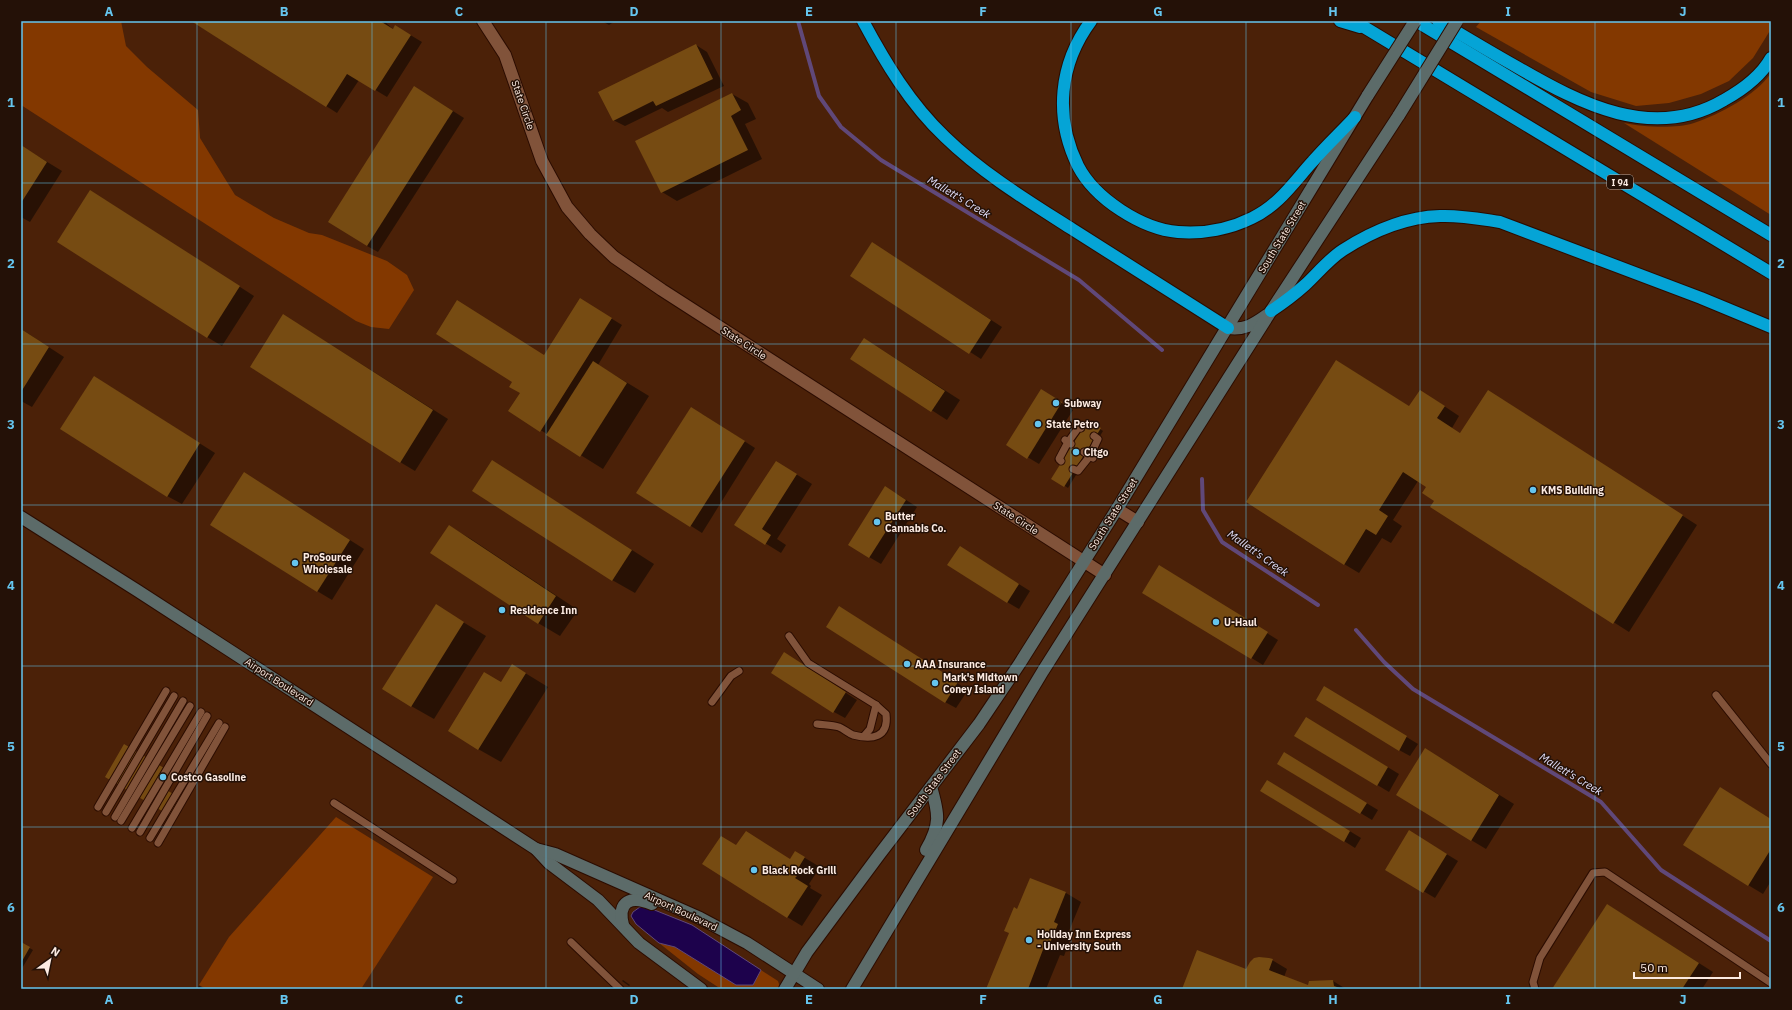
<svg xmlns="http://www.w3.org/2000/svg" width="1792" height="1010" viewBox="0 0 1792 1010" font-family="'IBM Plex Sans',sans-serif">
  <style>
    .green { fill: #833800 }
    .water { fill: #1d024c; stroke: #604879 }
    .shadow { fill: #0007 }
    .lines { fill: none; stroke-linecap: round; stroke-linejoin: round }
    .stream { stroke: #604879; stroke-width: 4 }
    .building { fill: #764b12 }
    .lane-casing { stroke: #2b0c00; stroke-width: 9 }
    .street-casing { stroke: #2b0c00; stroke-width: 14 }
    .secondary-casing { stroke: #2b0c00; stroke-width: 14 }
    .highway-casing { stroke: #2b0c00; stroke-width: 14 }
    .lane { stroke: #81533a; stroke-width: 7 }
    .street { stroke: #81533a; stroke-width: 12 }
    .secondary { stroke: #5c6b69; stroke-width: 12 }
    .highway { stroke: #05a4d6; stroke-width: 12 }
    .secondary-bridge-casing { stroke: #2b0c00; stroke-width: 14; stroke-linecap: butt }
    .secondary-bridge { stroke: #5c6b69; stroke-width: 12 }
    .grid { fill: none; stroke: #65c5ee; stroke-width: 1; stroke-opacity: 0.55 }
    .poi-dot { fill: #65c5ee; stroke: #241107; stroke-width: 1.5 }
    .labels { text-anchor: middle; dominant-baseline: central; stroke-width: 3; stroke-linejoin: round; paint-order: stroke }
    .shield { fill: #241107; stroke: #bbaaa0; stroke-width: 1 }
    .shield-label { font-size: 9px; font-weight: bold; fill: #fcebe2 }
    .street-label { font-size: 10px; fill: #fcebe2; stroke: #241107 }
    .poi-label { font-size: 10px; font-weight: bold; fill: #fcebe2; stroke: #241107; text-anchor: start }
    .water-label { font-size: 11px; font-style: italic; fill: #e0def9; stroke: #241107 }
    .neatline { fill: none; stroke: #65c5ee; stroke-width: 1.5 }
    .grid-label { font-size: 13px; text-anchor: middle; font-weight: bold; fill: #65c5ee }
  </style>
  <rect width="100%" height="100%" fill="#4b2108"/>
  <g class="green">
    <path d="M21,21H121L126,46L147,67L198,110L200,138L235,195L274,218L309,233L322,235L387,261L407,275L414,290L389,329L371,327L356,321L21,105Z"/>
    <path d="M1481,21H1771V29L1753,58L1729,81L1701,94L1669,103L1636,106L1591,92L1476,27Z"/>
    <path d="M1771,73V215L1624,123C1643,127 1675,129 1694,123C1720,114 1755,96 1771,73Z"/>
    <path d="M336,817L433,877L361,989H206L199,985L229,937Z"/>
    <path d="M659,943L675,947L736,985H753L761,970L778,981L780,987L779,989H721L698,974Z"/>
  </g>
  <path class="water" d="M640,907H647L692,925L761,970L753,985H736L675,947L659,943L636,924L631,916L633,912Z"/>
  <g class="shadow">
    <path d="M192,21H384L394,30L407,33L422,42L387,97L359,80L337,113Z"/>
    <path d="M602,21H615L609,25Z"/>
    <path d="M696,45L707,52L724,86L668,112L662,108L625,126L613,120Z"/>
    <path d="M426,94L464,118L378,252L367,246Z"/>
    <path d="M732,94L748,103L756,119L745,124L762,159L677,201L662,192L637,141Z"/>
    <path d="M21,146L62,171L30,222L21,217Z"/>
    <path d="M105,200L254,296L222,346L207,337Z"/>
    <path d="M883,250L1002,327L981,359L851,275Z"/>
    <path d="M591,306L622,325L598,365L649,396L603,469L510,411L521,393L513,381L544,356Z"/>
    <path d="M298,324L448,419L415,471L400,462Z"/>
    <path d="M21,329L64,357L32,407L21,401Z"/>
    <path d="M865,339L960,400L947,420L852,359Z"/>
    <path d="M1337,361L1410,407L1435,400L1459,416L1452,428L1461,434L1503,400L1697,525L1629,632L1432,506L1435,501L1427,486L1418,481L1393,520L1402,526L1391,543L1382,538L1359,573L1344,564Z"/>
    <path d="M109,386L215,453L182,504L167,496Z"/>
    <path d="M1052,397L1073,410L1039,464L1007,445Z"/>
    <path d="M702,414L755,448L702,533L638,492Z"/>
    <path d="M1088,421L1103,431L1068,488L1053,478Z"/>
    <path d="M492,461L654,564L635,593L612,580Z"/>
    <path d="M791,471L812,484L777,539L786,545L781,553L736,525Z"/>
    <path d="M259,482L364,549L332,600L317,591Z"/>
    <path d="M897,494L917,507L881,564L869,557Z"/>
    <path d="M449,526L471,539L578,610L560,636L538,623Z"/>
    <path d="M971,554L1030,591L1019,609L1007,602Z"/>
    <path d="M1171,573L1278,640L1263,665L1143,592Z"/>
    <path d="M850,614L968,690L956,708L945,702Z"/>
    <path d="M458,619L486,636L434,719L411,706Z"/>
    <path d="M795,660L857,700L845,718L834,712Z"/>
    <path d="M512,665L548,687L501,762L478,749L501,683Z"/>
    <path d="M1336,694L1418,744L1410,756L1399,750Z"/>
    <path d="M1317,724L1399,774L1389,792L1295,736Z"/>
    <path d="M1440,758L1514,804L1486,849L1471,840Z"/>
    <path d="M1295,760L1378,810L1372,820L1278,763Z"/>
    <path d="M1279,788L1361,838L1355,848L1344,841Z"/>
    <path d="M1720,788L1771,819V881L1763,894L1748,885Z"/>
    <path d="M1420,838L1458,861L1435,898L1386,869Z"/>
    <path d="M737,846L790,860L795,852L820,867L809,884L811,886L810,888L822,895L802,926L787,917Z"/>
    <path d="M1030,879L1066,893L1081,902L1069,931L1072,934L1064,956L1060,955L1046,989H988Z"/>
    <path d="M1608,905L1713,972L1702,989H1554Z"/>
    <path d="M21,943L33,950L21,970Z"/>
    <path d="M1272,960L1287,969L1284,977L1308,986L1333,981L1346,989H1183L1247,970Z"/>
    <path d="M623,980L630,985L629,986L622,981Z"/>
    <path d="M199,986L205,989H197Z"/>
  </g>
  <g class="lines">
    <g class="stream">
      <path d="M798,21L819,96L841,127L881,160L1079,280L1162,350"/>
      <path d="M1202,479L1203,510L1222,542L1318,605"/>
      <path d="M1356,630L1384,662L1413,689L1601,802L1661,870L1771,941"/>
    </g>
  </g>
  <g class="building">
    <path d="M191,21H380L393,29L395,25L411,35L375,91L347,74L326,107Z"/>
    <path d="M696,44L713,79L656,106L653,101L613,121L598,92Z"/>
    <path d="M414,86L453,111L367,246L328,222Z"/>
    <path d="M732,93L741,110L731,116L748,150L661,193L635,141Z"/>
    <path d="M21,145L47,162L21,203Z"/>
    <path d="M90,190L240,286L207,338L57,242Z"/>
    <path d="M872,242L991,320L969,354L850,276Z"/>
    <path d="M580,298L612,318L540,432L508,411L520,393L509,387L512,382L436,334L457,300L544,355Z"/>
    <path d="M283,314L433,410L400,463L250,367Z"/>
    <path d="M21,329L49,347L21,392Z"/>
    <path d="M864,338L945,391L931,412L850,359Z"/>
    <path d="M1336,360L1409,406L1420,390L1445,406L1437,418L1460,433L1488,390L1683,515L1613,624L1430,507L1434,501L1422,493L1426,487L1403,472L1379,510L1388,516L1376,535L1366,529L1344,565L1246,502Z"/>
    <path d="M593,361L627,383L580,457L546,435Z"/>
    <path d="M94,376L200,443L167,497L60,429Z"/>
    <path d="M1041,389L1062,402L1027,459L1006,445Z"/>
    <path d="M691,407L745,441L690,527L636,493Z"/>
    <path d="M1088,420L1101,428L1064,487L1051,479Z"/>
    <path d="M492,460L632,550L612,581L472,491Z"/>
    <path d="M776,461L797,474L762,529L771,535L765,545L734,525Z"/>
    <path d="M244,472L350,540L317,592L210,525Z"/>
    <path d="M885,486L906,500L869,558L848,545Z"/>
    <path d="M449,525L556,596L538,624L430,553Z"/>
    <path d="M960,546L1019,584L1007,603L947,565Z"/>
    <path d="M1159,565L1268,632L1251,659L1142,593Z"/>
    <path d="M436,604L464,622L411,707L382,689Z"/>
    <path d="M839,606L958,682L945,703L826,627Z"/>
    <path d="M784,652L846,692L833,713L771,673Z"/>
    <path d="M512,664L526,673L478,750L448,731L484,672L501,682Z"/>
    <path d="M1324,686L1407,736L1399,751L1316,700Z"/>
    <path d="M1306,717L1388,767L1377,786L1294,736Z"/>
    <path d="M124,744L174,774L165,789L183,800L172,817L105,777Z"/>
    <path d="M1425,748L1499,795L1471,841L1396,795Z"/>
    <path d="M1284,752L1367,803L1360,814L1277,764Z"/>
    <path d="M1267,780L1350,831L1344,842L1260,791Z"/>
    <path d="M1720,787L1771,819V849L1748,886L1683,845Z"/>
    <path d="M1409,830L1447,854L1423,893L1385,870Z"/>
    <path d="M746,831L790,859L795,851L805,857L794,875L797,876L795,878L808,886L787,918L702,864L721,836L736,845Z"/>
    <path d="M1030,878L1066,892L1054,922L1058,924L1048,948L1044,947L1028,989H986L1009,933L1004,931L1014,907L1017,909Z"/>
    <path d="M1607,904L1699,963L1682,989H1552Z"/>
    <path d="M21,942L30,947L21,963Z"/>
    <path d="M1197,950L1246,969L1250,962L1254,958L1259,957L1269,958L1273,959L1269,970L1308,985L1309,981L1333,980L1334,986L1343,989H1182Z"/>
  </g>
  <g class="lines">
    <defs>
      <g id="lane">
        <path d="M1065,440L1068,442L1079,427L1081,428"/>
        <path d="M1093,458L1090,456L1098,439L1094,436"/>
        <path d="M1061,461L1059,459L1068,442L1071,444"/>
        <path d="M1073,469L1078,471L1090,456L1084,452"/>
        <path d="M789,636L808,663L876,705L886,714C889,738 872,740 853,735C848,733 844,729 839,727C832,725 824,725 817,724"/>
        <path d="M1716,695L1771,764"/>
        <path d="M712,702L731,676L739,671"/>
        <path d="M864,736L870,729L876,705"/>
        <path d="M334,803L453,880"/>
        <path d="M98,807L166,691"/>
        <path d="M106,812L174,696"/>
        <path d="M115,817L183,701"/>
        <path d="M121,821L190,706"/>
        <path d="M132,828L201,712"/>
        <path d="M140,832L207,716"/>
        <path d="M150,838L219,723"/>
        <path d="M158,843L225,727"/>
        <path d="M571,942L620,989"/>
        <path d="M1535,989L1533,982L1540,958L1593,873L1605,872L1771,983"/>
      </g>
      <g id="street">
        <path d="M483,21L505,55L542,161L567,207L590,234L614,257L662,290L1105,575"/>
        <path d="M1117,509L1138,522"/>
      </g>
      <g id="secondary">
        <path d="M1228,328C1245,330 1253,325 1267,315"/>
        <path d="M21,517L138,591L536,849L549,863L598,900L639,943L701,989"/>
        <path d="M536,849L555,854L700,918L747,943L818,989"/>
        <path d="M926,850C941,824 939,814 931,787"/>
        <path d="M623,925C617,901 631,895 652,904"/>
        <path d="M785,989L807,952L879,855L979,724L1020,663L1117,509L1368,95"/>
        <path d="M852,989L1043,671L1271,311L1399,115"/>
      </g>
      <g id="highway">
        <path d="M863,21C885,62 910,104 945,137C982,173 1028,201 1072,229C1124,262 1176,295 1228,328"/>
        <path d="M1091,21C1059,64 1054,117 1078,166C1095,199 1142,229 1178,232C1203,234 1230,229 1252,218C1279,205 1293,183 1313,161C1326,146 1341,132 1355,117"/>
        <path d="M1340,21L1360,27"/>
        <path d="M1354,21L1771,273"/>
        <path d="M1416,21L1771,235"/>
        <path d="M1438,21C1464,36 1490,52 1517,67C1581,104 1653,142 1724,100C1742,90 1761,76 1771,58"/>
        <path d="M1271,311C1283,303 1295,294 1305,285C1317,274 1329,259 1343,250C1371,232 1406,217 1440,216C1460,215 1480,219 1500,222L1701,298L1771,327"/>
      </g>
    </defs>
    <use href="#lane" class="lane-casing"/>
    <use href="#street" class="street-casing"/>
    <use href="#secondary" class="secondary-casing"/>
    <use href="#highway" class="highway-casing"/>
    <use href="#lane" class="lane"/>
    <use href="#street" class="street"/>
    <use href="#secondary" class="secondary"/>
    <use href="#highway" class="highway"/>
    <defs>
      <g id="secondary-bridge">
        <path d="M1368,95L1415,21"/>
        <path d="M1399,115L1457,21"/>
      </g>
    </defs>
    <use href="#secondary-bridge" class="secondary-bridge-casing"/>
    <use href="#secondary-bridge" class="secondary-bridge"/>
  </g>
  <path class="grid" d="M197,21V989M372,21V989M546,21V989M721,21V989M896,21V989M1071,21V989M1246,21V989M1420,21V989M1595,21V989M21,183H1771M21,344H1771M21,505H1771M21,666H1771M21,827H1771"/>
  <g class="poi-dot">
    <circle cx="1056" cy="403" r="4"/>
    <circle cx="1038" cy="424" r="4"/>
    <circle cx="1076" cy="452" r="4"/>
    <circle cx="1533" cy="490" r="4"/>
    <circle cx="877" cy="522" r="4"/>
    <circle cx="295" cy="563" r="4"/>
    <circle cx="502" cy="610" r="4"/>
    <circle cx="1216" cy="622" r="4"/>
    <circle cx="907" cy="664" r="4"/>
    <circle cx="935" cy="683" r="4"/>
    <circle cx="163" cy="777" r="4"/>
    <circle cx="754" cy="870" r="4"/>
    <circle cx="1029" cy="940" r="4"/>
  </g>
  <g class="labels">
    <rect class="shield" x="1607" y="175" width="26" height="14" rx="3"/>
    <g class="shield-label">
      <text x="1620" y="182">I 94</text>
    </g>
    <g class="street-label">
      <text transform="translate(523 105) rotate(71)">State Circle</text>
      <text transform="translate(1282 237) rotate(-59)">South State Street</text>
      <text transform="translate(744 343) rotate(33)">State Circle</text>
      <text transform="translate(1113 514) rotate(-58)">South State Street</text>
      <text transform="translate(1016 518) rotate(33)">State Circle</text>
      <text transform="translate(279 682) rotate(33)">Airport Boulevard</text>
      <text transform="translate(934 783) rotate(-53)">South State Street</text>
      <text transform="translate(681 911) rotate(25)">Airport Boulevard</text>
    </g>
    <g class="poi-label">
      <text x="1064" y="403">Subway</text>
      <text x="1046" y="424">State Petro</text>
      <text x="1084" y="452">Citgo</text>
      <text x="1541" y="490">KMS Building</text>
      <text x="885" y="516">Butter<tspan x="885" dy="12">Cannabis Co.</tspan></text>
      <text x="303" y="557">ProSource<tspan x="303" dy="12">Wholesale</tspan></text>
      <text x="510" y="610">Residence Inn</text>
      <text x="1224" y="622">U-Haul</text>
      <text x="915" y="664">AAA Insurance</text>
      <text x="943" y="677">Mark's Midtown<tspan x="943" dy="12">Coney Island</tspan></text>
      <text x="171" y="777">Costco Gasoline</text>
      <text x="762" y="870">Black Rock Grill</text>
      <text x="1037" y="934">Holiday Inn Express<tspan x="1037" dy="12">- University South</tspan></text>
    </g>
    <g class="water-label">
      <text transform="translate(959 197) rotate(31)">Mallett's Creek</text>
      <text transform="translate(1258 553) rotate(35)">Mallett's Creek</text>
      <text transform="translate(1571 774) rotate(31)">Mallett's Creek</text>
    </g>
  </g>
  <rect width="1792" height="1010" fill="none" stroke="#241107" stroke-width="44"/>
  <g transform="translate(50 960) rotate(33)" stroke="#241107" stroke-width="3" paint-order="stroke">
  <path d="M0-3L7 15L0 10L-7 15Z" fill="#fcebe2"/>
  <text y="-6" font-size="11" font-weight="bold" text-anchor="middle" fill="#fcebe2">N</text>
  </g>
  <path d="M1634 972v6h106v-6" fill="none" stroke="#fcebe2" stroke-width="2"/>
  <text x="1640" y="972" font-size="12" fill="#fcebe2" stroke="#241107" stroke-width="3" paint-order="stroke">50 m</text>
  <rect x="22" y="22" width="1748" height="966" class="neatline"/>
  <g class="grid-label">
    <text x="109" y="16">A</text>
    <text x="284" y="16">B</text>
    <text x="459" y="16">C</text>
    <text x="634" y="16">D</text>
    <text x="809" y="16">E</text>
    <text x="983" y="16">F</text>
    <text x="1158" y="16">G</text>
    <text x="1333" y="16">H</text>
    <text x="1508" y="16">I</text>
    <text x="1683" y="16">J</text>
    <text x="11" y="107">1</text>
    <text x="1781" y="107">1</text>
    <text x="11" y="268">2</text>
    <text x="1781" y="268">2</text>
    <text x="11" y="429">3</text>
    <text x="1781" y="429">3</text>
    <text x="11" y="590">4</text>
    <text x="1781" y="590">4</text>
    <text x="11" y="751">5</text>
    <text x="1781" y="751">5</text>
    <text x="11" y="912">6</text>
    <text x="1781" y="912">6</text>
    <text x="109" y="1004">A</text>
    <text x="284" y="1004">B</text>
    <text x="459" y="1004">C</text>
    <text x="634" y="1004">D</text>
    <text x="809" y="1004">E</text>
    <text x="983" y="1004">F</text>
    <text x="1158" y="1004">G</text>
    <text x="1333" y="1004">H</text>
    <text x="1508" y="1004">I</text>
    <text x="1683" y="1004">J</text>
  </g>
</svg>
